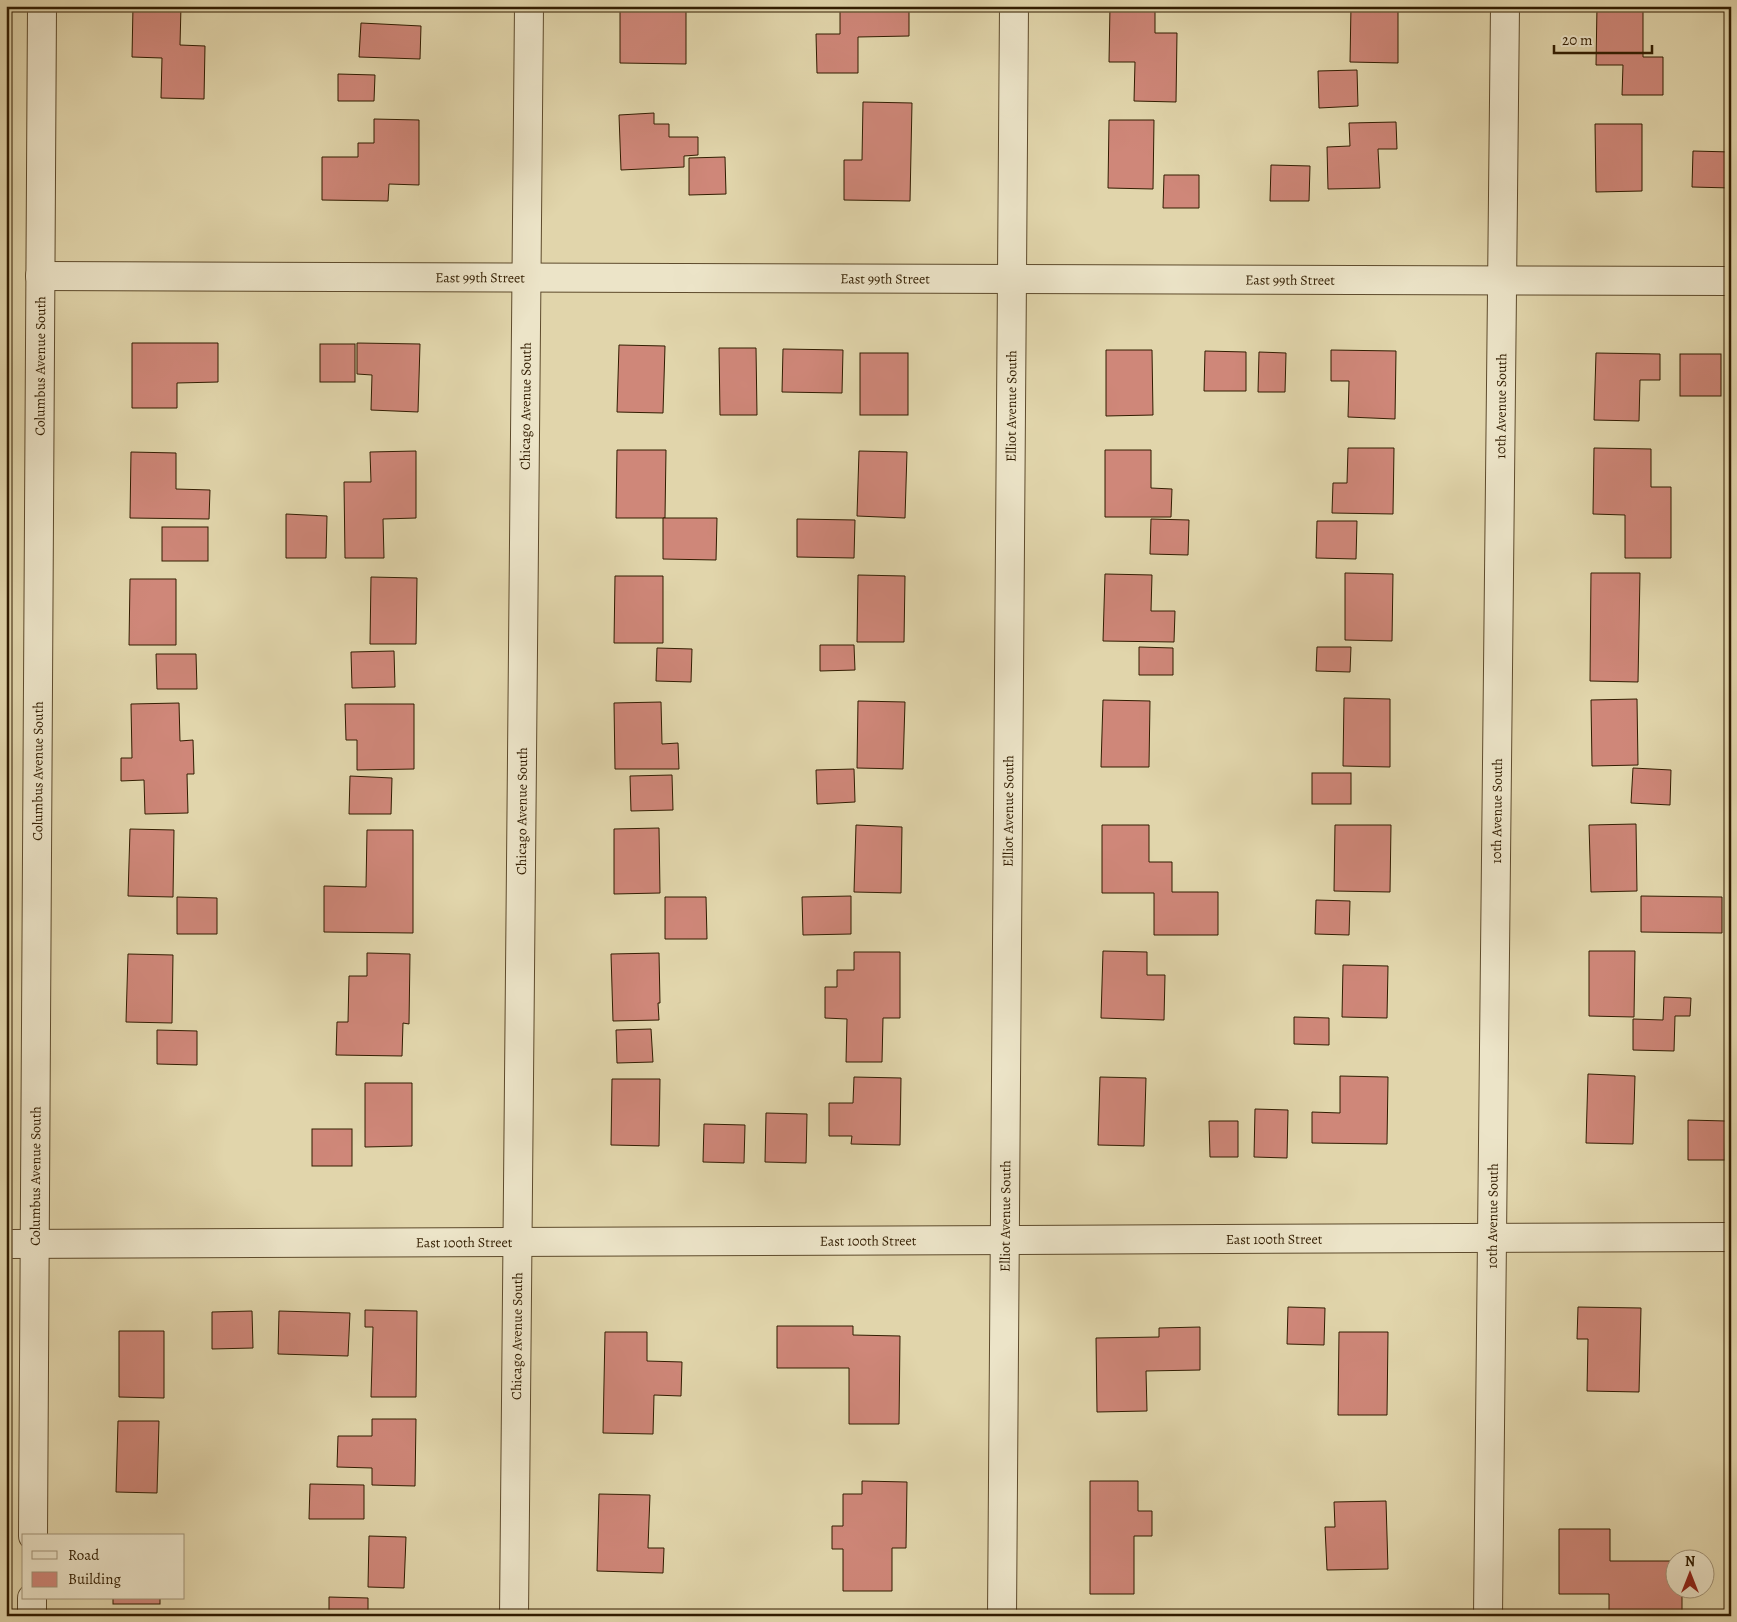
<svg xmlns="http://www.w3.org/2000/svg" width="1737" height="1622" viewBox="0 0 1737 1622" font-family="Alegreya,serif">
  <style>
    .building { fill: #cf8779; stroke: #321d01 }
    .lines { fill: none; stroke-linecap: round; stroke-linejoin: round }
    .minor-casing { stroke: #5e4b2c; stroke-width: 30 }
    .minor { stroke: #ece4c8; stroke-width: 28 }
    .labels { text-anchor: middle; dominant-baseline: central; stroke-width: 4.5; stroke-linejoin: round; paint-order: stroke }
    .street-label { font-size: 14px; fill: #321d01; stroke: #ece4c8 }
  </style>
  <rect width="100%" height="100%" fill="#e1d5ab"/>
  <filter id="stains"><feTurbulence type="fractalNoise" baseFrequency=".004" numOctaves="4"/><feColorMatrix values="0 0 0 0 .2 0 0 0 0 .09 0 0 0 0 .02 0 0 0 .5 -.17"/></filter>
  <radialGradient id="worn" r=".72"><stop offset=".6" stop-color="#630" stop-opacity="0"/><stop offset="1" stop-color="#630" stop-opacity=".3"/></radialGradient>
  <g class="building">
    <path d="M133,6H181L180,45L205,46L204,99L161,98L162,58L132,57Z"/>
    <path d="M620,6H686V64L620,63Z"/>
    <path d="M840,6H909V36L858,37V73H817L816,34H840Z"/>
    <path d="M1110,6H1155V33H1177L1176,102L1134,101L1135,62H1109Z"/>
    <path d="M1351,6H1398V63L1350,62Z"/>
    <path d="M1597,6H1643V57H1663V95H1622L1623,65H1596Z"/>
    <path d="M361,23L421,26L420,59L359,57Z"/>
    <path d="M1357,70L1358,106L1319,108L1318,71Z"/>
    <path d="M338,74L375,75L374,101H338Z"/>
    <path d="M863,102L912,103L910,201L844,200V160H862Z"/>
    <path d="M654,113V124H669V137H698V155L684,156V167L621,170L619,115Z"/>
    <path d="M374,119L419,120V185L389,184L388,201L322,200V157H358V143H374Z"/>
    <path d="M1109,120H1154L1153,189L1108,188Z"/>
    <path d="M1396,122L1397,149H1378L1380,188L1328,189L1327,147L1350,146L1349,123Z"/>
    <path d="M1595,124H1642V191L1596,192Z"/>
    <path d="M1693,151L1731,152V188L1692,187Z"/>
    <path d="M725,157L726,194L689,195V158Z"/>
    <path d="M1271,165L1310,166L1309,201H1270Z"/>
    <path d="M1164,175H1199V208H1163Z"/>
    <path d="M132,343H218V382L177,383V408H132Z"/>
    <path d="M357,343L420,344L418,412L371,410L372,375L357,374Z"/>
    <rect x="320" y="344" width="35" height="38"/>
    <path d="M619,345L665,346L663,413L617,412Z"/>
    <path d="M719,348H756L757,415H720Z"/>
    <path d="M783,349L843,350L842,393L782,392Z"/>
    <path d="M1106,350H1152L1153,415L1106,416Z"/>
    <path d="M1331,350L1396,351L1395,419L1348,417L1349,381H1331Z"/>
    <path d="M1205,351L1246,352V391H1204Z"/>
    <path d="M1259,352L1286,353L1285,392H1258Z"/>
    <rect x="860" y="353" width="48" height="62"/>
    <path d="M1596,353L1660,354V380H1640L1639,421L1594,420Z"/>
    <rect x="1680" y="354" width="41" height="42"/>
    <path d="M1348,448H1394L1393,514L1332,513L1333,483H1347Z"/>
    <path d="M1594,448L1651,449V487H1671V558H1625V515L1593,514Z"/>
    <path d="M617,450H666L665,518H616Z"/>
    <path d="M1105,450H1151V488L1172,489L1171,517H1105Z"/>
    <path d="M416,451V518L383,519L384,558H345L344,482H371L370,452Z"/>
    <path d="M859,451L907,452L905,518L857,516Z"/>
    <path d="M131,452L176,453V489L210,490L209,519L130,518Z"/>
    <path d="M286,514L327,516L326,558H286Z"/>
    <path d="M663,518H717L716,560L663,559Z"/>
    <path d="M797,519L855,520L854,558L797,557Z"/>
    <path d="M1151,519L1189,520L1188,555L1150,554Z"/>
    <path d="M1317,521H1357L1356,559L1316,558Z"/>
    <rect x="162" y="527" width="46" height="34"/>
    <path d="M1345,573L1393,574L1392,641L1345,640Z"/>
    <path d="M1591,573H1640L1638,682L1590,681Z"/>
    <path d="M1105,574L1152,575L1151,611H1175L1174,642L1103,641Z"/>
    <path d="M858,575L905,576L904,642H857Z"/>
    <path d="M615,576H663V643H614Z"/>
    <path d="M371,577L417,578L416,644H370Z"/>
    <path d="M130,579H176V645H129Z"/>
    <path d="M820,645H854L855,670L820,671Z"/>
    <path d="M1139,647L1173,648V675H1139Z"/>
    <path d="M1317,647H1351L1350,672L1316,671Z"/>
    <path d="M657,648L692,649L691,682L656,681Z"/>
    <path d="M394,651L395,687L352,688L351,652Z"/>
    <path d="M156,654H196L197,689H157Z"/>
    <path d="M1344,698L1390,699V767L1343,766Z"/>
    <path d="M1637,699L1638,765L1592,766L1591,700Z"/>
    <path d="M1103,700L1150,701L1149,767H1101Z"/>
    <path d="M858,701L905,702L903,769L857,768Z"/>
    <path d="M661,702L662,744L678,743L679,769H615L614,703Z"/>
    <path d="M179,703L180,741L193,740L194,774H187L188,813L145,814L144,780L121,781V758H132L131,704Z"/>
    <path d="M345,704H414V769L357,770V740H346Z"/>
    <path d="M1633,768L1671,770L1670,805L1631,803Z"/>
    <path d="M854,769L855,802L817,804L816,770Z"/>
    <rect x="1312" y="773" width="39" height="31"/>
    <path d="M672,775L673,810L631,811L630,776Z"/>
    <path d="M350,776L392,778L391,814H349Z"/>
    <path d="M1636,824L1637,891L1591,892L1589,825Z"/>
    <path d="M856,825L902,827L901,893L854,892Z"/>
    <path d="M1102,825H1149V862H1172V892H1218V935H1154V893H1102Z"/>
    <path d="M1335,825H1391L1390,892L1334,891Z"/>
    <path d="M659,828L660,893L614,894V829Z"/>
    <path d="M130,829L174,830L173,897L128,896Z"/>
    <path d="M367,830H413V933L324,932V886L366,887Z"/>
    <path d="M851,896V934L803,935L802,897Z"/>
    <path d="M1641,896L1722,897V933L1641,932Z"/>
    <path d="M177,897L217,898V934H177Z"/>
    <path d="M665,897H706L707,939H665Z"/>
    <path d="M1316,900L1350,901L1349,935L1315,934Z"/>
    <path d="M1103,951L1147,952V975H1165L1164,1020L1101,1018Z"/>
    <path d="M1589,951H1635L1634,1017L1589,1016Z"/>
    <path d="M854,952H900V1018H883L882,1062H846L847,1019L825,1018V987H837V970H854Z"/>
    <path d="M367,953L410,954L409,1024L403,1023L402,1056L336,1055L337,1022H348L349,976H367Z"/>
    <path d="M659,953L660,1003H658L659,1020L613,1021L611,954Z"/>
    <path d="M128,954L173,955L172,1023L126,1022Z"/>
    <path d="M1343,965L1388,966L1387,1018L1342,1017Z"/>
    <path d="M1664,997L1691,998L1690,1016H1675L1674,1051L1633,1050V1019L1663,1020Z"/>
    <path d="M1294,1017L1329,1018V1045L1294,1044Z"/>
    <path d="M651,1029L653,1062L617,1063L616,1030Z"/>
    <path d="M157,1030L197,1031V1065L157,1064Z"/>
    <path d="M1588,1074L1635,1076L1633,1144L1586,1143Z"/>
    <path d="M1340,1076L1388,1077L1387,1144L1312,1143V1112L1340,1113Z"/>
    <path d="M854,1077L901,1078L900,1145L851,1144L852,1136H829V1103H853Z"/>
    <path d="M1100,1077L1146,1078L1144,1146L1098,1145Z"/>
    <path d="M612,1079H660L659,1146L611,1145Z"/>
    <path d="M365,1083H412V1146L365,1147Z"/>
    <path d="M1255,1109L1288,1110L1287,1158L1254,1157Z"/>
    <path d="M766,1113L807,1114L806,1163L765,1162Z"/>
    <path d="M1688,1120L1726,1121L1725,1160H1688Z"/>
    <path d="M1209,1121H1238V1157H1210Z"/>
    <path d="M704,1124L745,1125L744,1163L703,1162Z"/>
    <rect x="312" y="1129" width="40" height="37"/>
    <path d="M1288,1307L1325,1308L1324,1345L1287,1344Z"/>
    <path d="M1578,1307L1641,1308L1639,1392L1587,1391L1588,1339H1577Z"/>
    <path d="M365,1310L417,1311L416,1397H371L373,1327H365Z"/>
    <path d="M252,1311L253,1348L212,1349V1312Z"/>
    <path d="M279,1311L350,1313L348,1356L278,1354Z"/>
    <path d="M777,1326H853V1335L900,1336L899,1424H849V1368H777Z"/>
    <path d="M1200,1327V1370L1146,1371L1147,1411L1097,1412L1096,1338L1159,1337V1328Z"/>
    <path d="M119,1331H164V1398L119,1397Z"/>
    <path d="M605,1332H647V1361L682,1362L681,1396L654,1395L653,1434L603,1433Z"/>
    <path d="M1339,1332H1388L1387,1415H1338Z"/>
    <path d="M372,1419H416L415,1486L372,1485V1468L337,1467L338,1436H372Z"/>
    <path d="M118,1421H159L157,1493L116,1492Z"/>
    <path d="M862,1481L907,1482L906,1548H892V1591H843V1549H832V1526H843V1494H862Z"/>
    <path d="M1090,1481H1138V1511H1152V1536H1134V1594H1090Z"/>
    <path d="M310,1484L364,1485V1519H309Z"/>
    <path d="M599,1494L650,1495L648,1548H664L663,1573L597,1571Z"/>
    <path d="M1386,1501L1388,1569L1327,1570L1325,1527H1335L1334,1502Z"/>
    <path d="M1559,1529H1610V1561H1674V1590H1682V1616H1643V1611H1609V1594H1559Z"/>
    <path d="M369,1536L406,1537L404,1588L368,1587Z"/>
    <path d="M329,1597L368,1598V1616H329Z"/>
    <rect x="113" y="1598" width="47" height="6"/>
  </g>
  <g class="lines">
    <defs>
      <g id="minor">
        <path id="s1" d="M40,276L1731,281"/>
        <path id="s2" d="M6,1244L1731,1237"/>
        <path id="s3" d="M33,1536L42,6"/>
        <path d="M32,1616V1598"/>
        <path id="s4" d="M514,1616L529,6"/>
        <path id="s5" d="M1002,1616L1014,6"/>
        <path id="s6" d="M1488,1616L1505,6"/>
      </g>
    </defs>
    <use href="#minor" class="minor-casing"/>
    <use href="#minor" class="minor"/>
  </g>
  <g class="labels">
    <g class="street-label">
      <text stroke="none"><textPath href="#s1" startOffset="440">East 99th Street</textPath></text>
      <text stroke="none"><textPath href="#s1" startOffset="845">East 99th Street</textPath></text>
      <text stroke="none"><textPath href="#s1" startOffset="1250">East 99th Street</textPath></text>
      <text stroke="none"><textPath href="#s3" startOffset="1170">Columbus Avenue South</textPath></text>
      <text stroke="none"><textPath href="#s4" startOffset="1210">Chicago Avenue South</textPath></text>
      <text stroke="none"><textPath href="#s5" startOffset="1210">Elliot Avenue South</textPath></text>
      <text stroke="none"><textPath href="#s6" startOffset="1210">10th Avenue South</textPath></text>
      <text stroke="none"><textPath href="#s3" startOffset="765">Columbus Avenue South</textPath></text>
      <text stroke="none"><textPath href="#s4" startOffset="805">Chicago Avenue South</textPath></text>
      <text stroke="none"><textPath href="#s5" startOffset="805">Elliot Avenue South</textPath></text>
      <text stroke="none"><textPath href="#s6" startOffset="805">10th Avenue South</textPath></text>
      <text stroke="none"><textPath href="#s3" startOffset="360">Columbus Avenue South</textPath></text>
      <text stroke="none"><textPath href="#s5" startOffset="400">Elliot Avenue South</textPath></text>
      <text stroke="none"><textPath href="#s6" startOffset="400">10th Avenue South</textPath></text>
      <text stroke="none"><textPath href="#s2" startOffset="1268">East 100th Street</textPath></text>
      <text stroke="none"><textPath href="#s2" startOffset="862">East 100th Street</textPath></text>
      <text stroke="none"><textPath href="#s2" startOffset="458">East 100th Street</textPath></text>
      <text stroke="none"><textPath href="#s4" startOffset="280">Chicago Avenue South</textPath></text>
    </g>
  </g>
  <rect width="1737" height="1622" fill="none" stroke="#e1d5ab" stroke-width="25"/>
  <rect x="8" y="8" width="1722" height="1607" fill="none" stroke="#321d01" stroke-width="2.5"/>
  <rect x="12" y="12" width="1712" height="1597" fill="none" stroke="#321d01"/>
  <rect x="22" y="1534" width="162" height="65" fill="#ece4c8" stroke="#a29478"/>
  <rect x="32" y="1551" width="25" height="8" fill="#ece4c8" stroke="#a29478"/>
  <text x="68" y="1560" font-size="15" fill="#321d01">Road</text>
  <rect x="32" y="1572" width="25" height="15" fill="#cf8779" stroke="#a29478"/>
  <text x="68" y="1584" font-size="15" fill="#321d01">Building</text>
  <g transform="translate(1690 1574)"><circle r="24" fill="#ece4c8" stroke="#a29478"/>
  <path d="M0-4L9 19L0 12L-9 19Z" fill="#8f2418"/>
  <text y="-8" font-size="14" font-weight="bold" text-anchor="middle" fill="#321d01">N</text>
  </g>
  <path d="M1554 45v8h98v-8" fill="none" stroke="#321d01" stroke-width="2.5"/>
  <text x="1562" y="45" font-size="15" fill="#321d01" stroke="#ece4c8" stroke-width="4" paint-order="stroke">20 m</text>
  <rect width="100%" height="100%" filter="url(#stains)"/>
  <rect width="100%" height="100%" fill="url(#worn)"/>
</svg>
